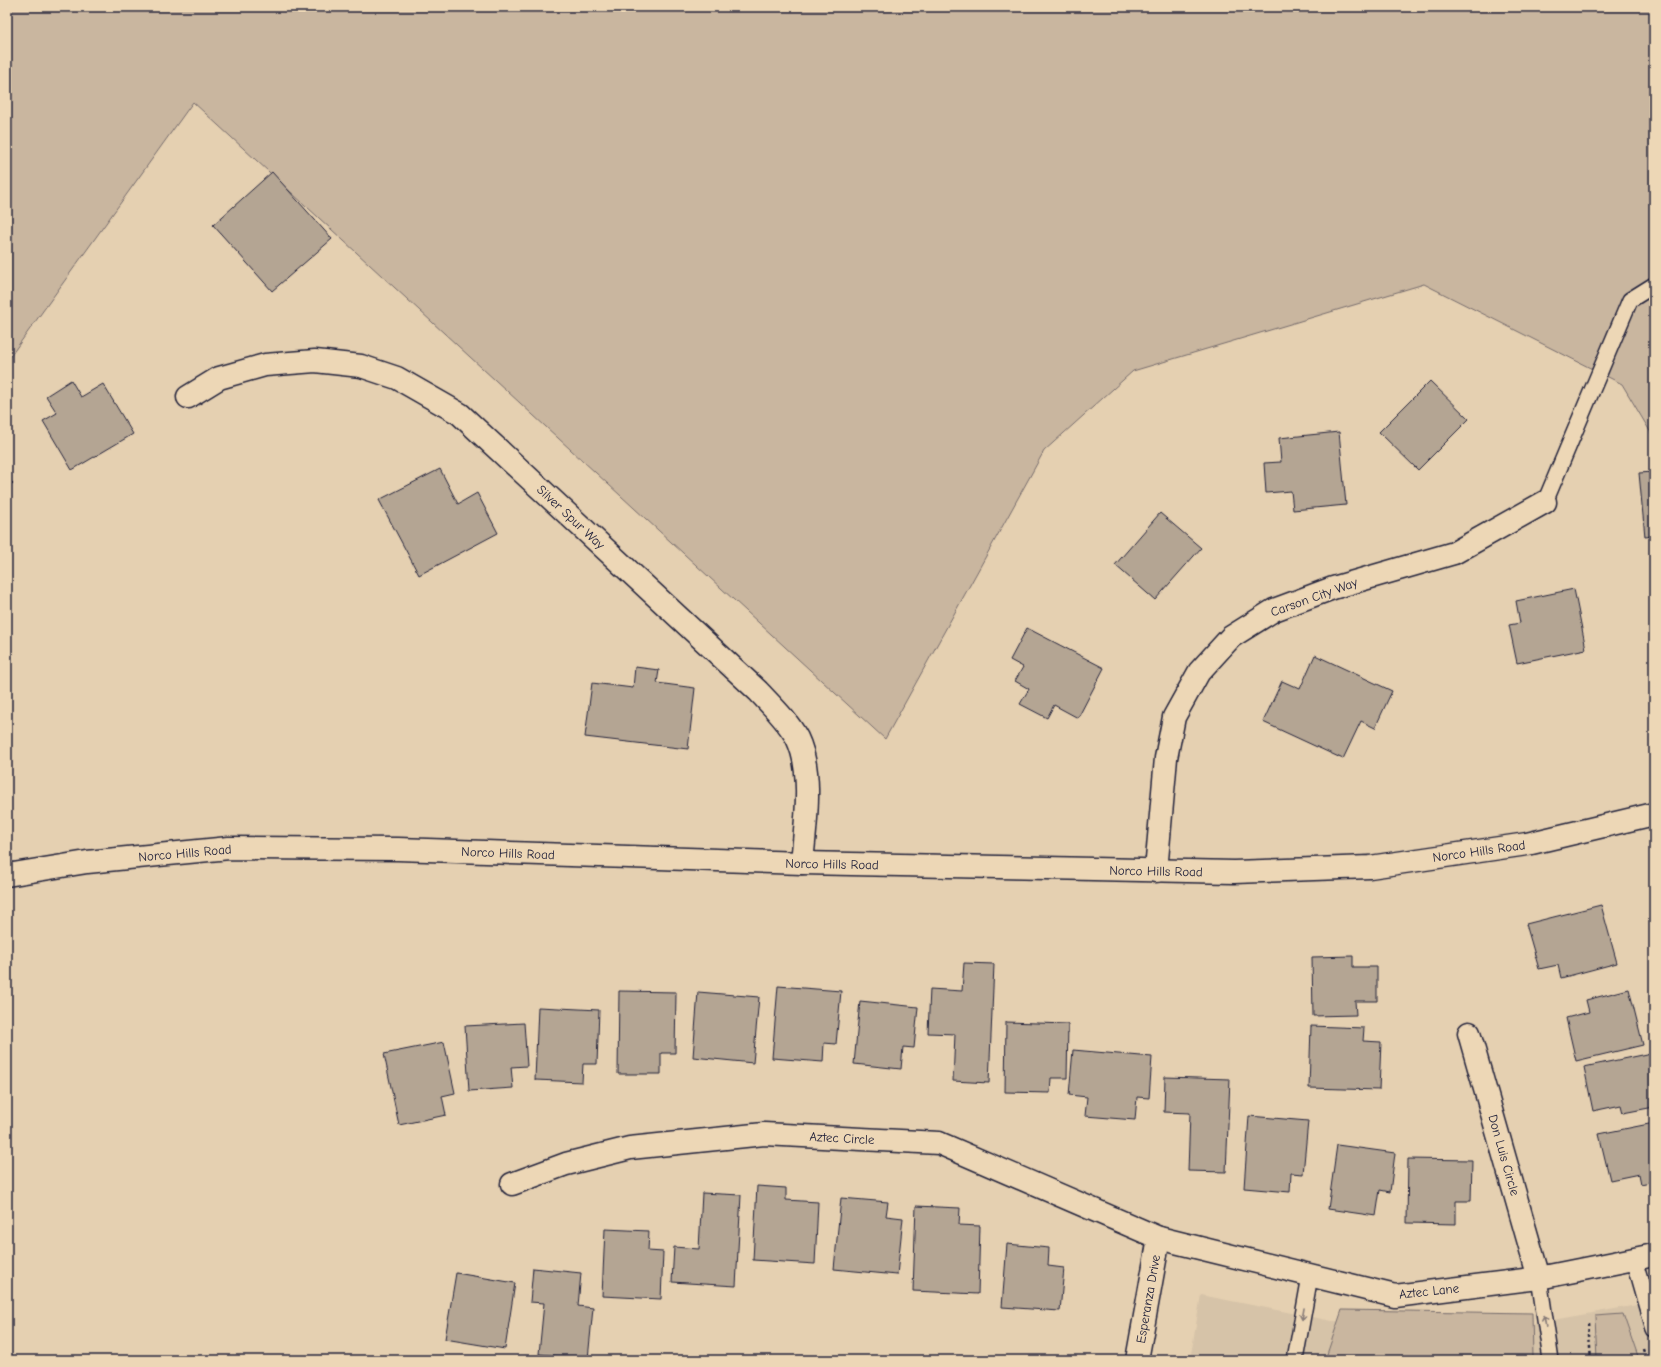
<svg xmlns="http://www.w3.org/2000/svg" width="1661" height="1367" viewBox="0 0 1661 1367" font-family="'Comic Neue',sans-serif">
  <style>
    .built { fill: #d6c3a8 }
    .green { fill: #c9b69f; stroke: #766c6d }
    .building { fill: #b4a593; stroke: #22223b }
    .lines { fill: none; stroke-linecap: round; stroke-linejoin: round }
    .service-casing { stroke: #22223b; stroke-width: 18 }
    .minor-casing { stroke: #22223b; stroke-width: 25 }
    .tertiary-casing { stroke: #22223b; stroke-width: 25 }
    .path { stroke: #22223b; stroke-width: 2.5; stroke-dasharray: 3 3; stroke-linecap: butt }
    .service { stroke: #edd7b6; stroke-width: 15 }
    .minor { stroke: #edd7b6; stroke-width: 22 }
    .tertiary { stroke: #edd7b6; stroke-width: 22 }
    .oneway { stroke: #887c78 }
    .labels { text-anchor: middle; dominant-baseline: central; stroke-width: 3; stroke-linejoin: round; paint-order: stroke }
    .street-label { font-size: 13px; fill: #22223b; stroke: #edd7b6 }
  </style>
  <rect width="100%" height="100%" fill="#e5d0b1"/>
  <filter id="ink" filterUnits="userSpaceOnUse"><feTurbulence type="fractalNoise" baseFrequency=".025" numOctaves="2"/><feDisplacementMap in="SourceGraphic" scale="8" xChannelSelector="R" yChannelSelector="G"/><feConvolveMatrix kernelMatrix="1 2 1 2 8 2 1 2 1" color-interpolation-filters="sRGB"/></filter>
  <g filter="url(#ink)">
    <path class="built" d="M1201,1295L1332,1321L1502,1329L1654,1302V1360H1190Z"/>
    <g class="green">
      <path d="M7,7H1654V438L1622,384L1424,284L1133,371L1044,451L885,739L193,102L7,361Z"/>
      <path d="M1342,1310L1532,1313L1533,1357L1532,1360H1325Z"/>
      <path d="M1623,1314L1639,1360H1597L1595,1316Z"/>
    </g>
    <g class="building">
      <path d="M272,172L332,239L272,291L213,225Z"/>
      <path d="M71,380L81,397L103,384L133,434L72,470L43,421L57,413L46,396Z"/>
      <path d="M1430,381L1469,419L1418,470L1379,432Z"/>
      <path d="M1339,432L1346,505L1293,510L1291,491L1266,493L1264,463L1281,462L1279,438Z"/>
      <path d="M440,469L458,504L477,493L498,533L419,575L379,500Z"/>
      <path d="M1654,472V536L1645,537L1639,473Z"/>
      <path d="M7,477L13,483L7,488Z"/>
      <path d="M1160,513L1201,548L1155,600L1115,565Z"/>
      <path d="M1574,589L1586,649L1517,663L1509,625L1520,623L1516,601Z"/>
      <path d="M1027,628L1104,668L1078,718L1054,705L1047,718L1020,704L1029,689L1015,681L1023,667L1010,660Z"/>
      <path d="M1315,655L1392,691L1375,728L1361,721L1343,759L1263,722L1282,681L1300,689Z"/>
      <path d="M635,667L659,670L657,683L695,688L688,749L585,737L592,683L633,688Z"/>
      <path d="M1601,905L1617,963L1561,978L1558,965L1539,969L1526,924Z"/>
      <path d="M1353,956V967H1377V1001H1355L1356,1015L1313,1016L1312,957Z"/>
      <path d="M964,963L994,964L989,1083L953,1081L955,1034L928,1033L930,989L962,991Z"/>
      <path d="M778,986L841,991L836,1044L824,1043L823,1062L772,1058Z"/>
      <path d="M1629,989L1643,1045L1576,1061L1566,1018L1589,1012L1586,1000Z"/>
      <path d="M619,991L676,992L675,1053H661V1074H618Z"/>
      <path d="M698,992L759,997L753,1063L693,1057Z"/>
      <path d="M860,1001L918,1007L914,1048L903,1047L901,1069L854,1064Z"/>
      <path d="M538,1007L599,1010L597,1064H583L582,1082L535,1080Z"/>
      <path d="M1006,1022L1068,1024L1067,1078H1051L1050,1093L1005,1092Z"/>
      <path d="M524,1023L527,1066L511,1067L513,1088L469,1091L465,1026Z"/>
      <path d="M1311,1026L1364,1028L1363,1041L1381,1042L1379,1090L1309,1088Z"/>
      <path d="M444,1042L455,1093L442,1096L446,1115L399,1125L384,1054Z"/>
      <path d="M1073,1050L1152,1057L1149,1098L1137,1097L1135,1120L1085,1116L1087,1097L1069,1095Z"/>
      <path d="M1651,1053L1654,1067V1107L1623,1113L1621,1105L1593,1111L1584,1067Z"/>
      <path d="M1165,1077L1230,1079L1226,1172L1188,1171L1190,1113L1164,1112Z"/>
      <path d="M1249,1116L1308,1121L1303,1174L1291,1173L1290,1192L1244,1188Z"/>
      <path d="M1654,1123V1181L1641,1184L1639,1174L1610,1180L1599,1134Z"/>
      <path d="M1337,1145L1395,1153L1390,1192L1380,1190L1376,1216L1328,1209Z"/>
      <path d="M1408,1159L1472,1160L1471,1201H1456V1224L1407,1223Z"/>
      <path d="M757,1186L786,1188V1200L818,1202L815,1264L753,1260Z"/>
      <path d="M702,1193L741,1195L736,1286L672,1282L674,1247L699,1249Z"/>
      <path d="M841,1198L888,1202L886,1216L903,1218L897,1275L834,1269Z"/>
      <path d="M916,1206L960,1208L959,1225L980,1226L978,1294L913,1291Z"/>
      <path d="M605,1229L649,1231L648,1251L663,1252L661,1299L602,1296Z"/>
      <path d="M1007,1244L1049,1248L1048,1266L1064,1268L1060,1311L1002,1307Z"/>
      <path d="M533,1268L581,1273L578,1306L593,1308L588,1359L539,1354L544,1303L530,1302Z"/>
      <path d="M456,1273L515,1283L505,1349L445,1339Z"/>
    </g>
    <g class="lines">
      <defs>
        <g id="service">
          <path d="M1545,502L1630,300L1654,285"/>
          <path d="M1634,1259L1654,1329"/>
          <path d="M1539,1278L1551,1360"/>
          <path d="M1295,1360L1310,1276"/>
        </g>
        <g id="minor">
          <path d="M188,397L219,378L265,365L315,361L361,366L397,378L460,414L758,691C772,706 787,720 797,738C814,773 805,826 802,863"/>
          <path d="M1156,871L1166,758L1174,717L1199,672L1231,637L1274,610L1333,588L1454,553L1545,502"/>
          <path d="M1469,1033L1539,1278"/>
          <path d="M512,1184L566,1164L630,1148L764,1134L939,1143L1159,1238L1395,1296L1539,1278L1654,1255"/>
          <path d="M1137,1360L1159,1238"/>
        </g>
        <path id="tertiary" d="M7,875L87,862L229,848L398,849L802,863L1234,872L1370,867L1527,844L1654,814"/>
      </defs>
      <use href="#service" class="service-casing"/>
      <use href="#minor" class="minor-casing"/>
      <use href="#tertiary" class="tertiary-casing"/>
      <g class="path">
        <path d="M1588,1322L1591,1360"/>
        <path d="M1644,1350L1647,1360"/>
      </g>
      <use href="#service" class="service"/>
      <use href="#minor" class="minor"/>
      <use href="#tertiary" class="tertiary"/>
    </g>
    <defs><path id="oneway-shaft" d="M-6 0H5M1.5-3L5.5 0L1.5 3" fill="none" stroke-width="1.6" stroke-linecap="round" stroke-linejoin="round"/></defs>
    <g class="oneway">
      <use href="#oneway-shaft" transform="translate(1303 1314) rotate(100)"/>
      <use href="#oneway-shaft" transform="translate(1545 1321) rotate(-99)"/>
    </g>
  </g>
  <g class="labels">
    <g class="street-label">
      <text transform="translate(571 517) rotate(43)">Silver Spur Way</text>
      <text transform="translate(1314 597) rotate(-20)">Carson City Way</text>
      <text transform="translate(1479 851) rotate(-8)">Norco Hills Road</text>
      <text transform="translate(185 853) rotate(-5)">Norco Hills Road</text>
      <text transform="translate(508 853) rotate(2)">Norco Hills Road</text>
      <text transform="translate(832 864) rotate(1)">Norco Hills Road</text>
      <text transform="translate(1156 871) rotate(1)">Norco Hills Road</text>
      <text transform="translate(842 1138) rotate(3)">Aztec Circle</text>
      <text transform="translate(1504 1155) rotate(74)">Don Luis Circle</text>
      <text transform="translate(1429 1291) rotate(-6)">Aztec Lane</text>
      <text transform="translate(1148 1299) rotate(-80)">Esperanza Drive</text>
    </g>
  </g>
  <rect width="1661" height="1367" fill="none" stroke="#edd7b6" stroke-width="24"/>
  <rect x="12" y="12" width="1637" height="1343" fill="none" stroke="#22223b" stroke-width="1.5" filter="url(#ink)"/>
</svg>
